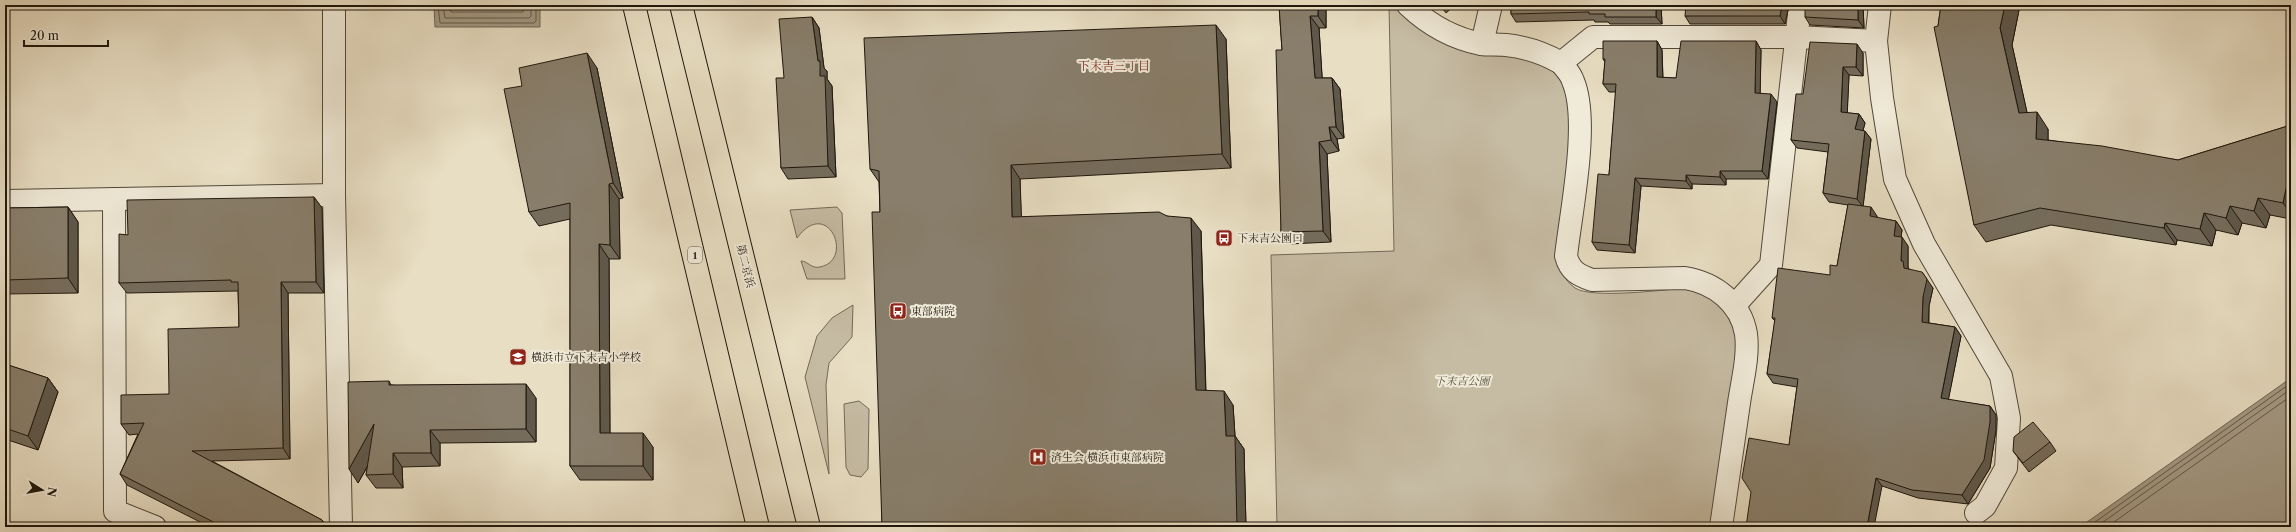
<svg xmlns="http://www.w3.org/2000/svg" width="2296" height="532" viewBox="0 0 2296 532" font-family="'Libre Caslon Text','Noto Serif JP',serif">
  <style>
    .green { fill: #c6bca4; stroke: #726a58 }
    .water { fill: #a49a85; stroke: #6f6655 }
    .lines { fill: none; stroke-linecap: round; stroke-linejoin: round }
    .shore { stroke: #625848; stroke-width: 1 }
    .street-casing { stroke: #51493a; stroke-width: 24 }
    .highway-casing { stroke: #1f170c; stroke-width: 24 }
    .street { stroke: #f0ead8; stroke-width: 22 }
    .highway { stroke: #e8dec3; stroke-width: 22 }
    .wall { fill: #756c5c; stroke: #1f170c }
    .shaded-wall { fill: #5f584b; stroke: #1f170c }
    .building { fill: #887e6b; stroke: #1f170c }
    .labels { text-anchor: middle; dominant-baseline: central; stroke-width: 4; stroke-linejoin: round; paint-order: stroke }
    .shield { fill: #f0ead8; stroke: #5e5649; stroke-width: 1 }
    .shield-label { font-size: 10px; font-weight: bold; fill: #1f170c }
    .poi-label { font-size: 11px; fill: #1f170c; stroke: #f0ead8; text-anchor: start }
    .street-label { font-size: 11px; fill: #1f170c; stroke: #f0ead8 }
    .park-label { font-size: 11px; font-style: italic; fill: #595141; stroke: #f0ead8 }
    .neighbourhood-label { font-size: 12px; fill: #7a1f14; stroke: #f0ead8 }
  </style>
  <rect width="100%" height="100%" fill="#e8dec3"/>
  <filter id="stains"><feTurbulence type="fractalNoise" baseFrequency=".005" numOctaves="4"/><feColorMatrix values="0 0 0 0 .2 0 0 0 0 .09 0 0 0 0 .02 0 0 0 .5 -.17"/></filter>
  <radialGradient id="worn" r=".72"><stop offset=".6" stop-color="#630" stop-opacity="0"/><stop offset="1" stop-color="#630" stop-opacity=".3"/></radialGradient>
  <g class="green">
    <path d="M1389,5H1397L1482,55L1523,57L1542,64L1554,72L1564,85L1570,105L1571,137L1556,257C1560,269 1564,280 1575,288C1592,299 1662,290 1685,288L1697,291L1724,306L1739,336L1712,527H1277L1271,255L1394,251Z"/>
    <path d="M837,207L842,213L845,279H807L801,261C808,261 811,269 820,267C855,260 828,196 797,238L790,210Z"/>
    <path d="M853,305L852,337L829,363L826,385L829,474L805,377L817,336L832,318Z"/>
    <path d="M859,401L869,409L868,469L861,477L850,475L846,467L844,404Z"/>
  </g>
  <g class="water">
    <path d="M434,5H540V27H435Z"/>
    <path d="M2291,378V527H2080Z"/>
  </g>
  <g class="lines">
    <g class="shore">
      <path d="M438,5L440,23H534L536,21V5"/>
      <path d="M443,5L445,18H529L531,16V5"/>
      <path d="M449,5L451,12H523L525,5"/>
      <path d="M2088,527L2291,383"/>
      <path d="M2096,527L2291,389"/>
      <path d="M2107,527L2291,396"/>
    </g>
    <defs>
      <g id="street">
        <path d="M334,5V195L341,527"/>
        <path d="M1408,5C1429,25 1452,38 1481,44C1489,45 1497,44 1506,45C1525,47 1544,53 1561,63L1593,37H1796L1876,41"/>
        <path d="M1880,5L1876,41L1882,98L1895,179L1924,244L2001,376L2009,418L2006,468L1985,506L1976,513"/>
        <path d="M1482,44L1491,5"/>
        <path d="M1561,63C1565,68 1571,74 1573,81C1590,121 1571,211 1566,256C1570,271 1578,275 1592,280L1685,278C1715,283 1741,303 1746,334C1749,356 1742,382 1739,403C1733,445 1727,486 1721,527"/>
        <path d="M114,199L115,511L155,527"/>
        <path d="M5,201L334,195"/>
        <path d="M1734,306L1771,265L1800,5"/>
      </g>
      <g id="highway">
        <path d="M634,5L758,527"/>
        <path d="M681,5L809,527"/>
      </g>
    </defs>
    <use href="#street" class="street-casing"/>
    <use href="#highway" class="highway-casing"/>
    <use href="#street" class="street"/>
    <use href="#highway" class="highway"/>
  </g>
  <g class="wall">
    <path d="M1279,5H1326V28H1319L1322,78H1332L1340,89L1344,138L1337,139L1339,151L1327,154L1331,242L1289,244L1281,232L1282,50Z"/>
    <path d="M1440,5H1455L1446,13Z"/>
    <path d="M1511,5H1661L1662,24H1610L1608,22H1595L1594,20L1516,22L1511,14Z"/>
    <path d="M1789,5L1785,24H1690L1685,16Z"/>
    <path d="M1863,5L1864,28L1810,25L1805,17Z"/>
    <path d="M1941,5H2020L2012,45L2027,113L2048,129V140L2178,160L2291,125V219L2270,215L2266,228L2242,223L2238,235L2216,230L2212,246L2177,240L2176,245L2051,225L1986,242L1974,225L1938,26Z"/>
    <path d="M812,17L819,28L824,68L827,71V79L832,86L836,177L788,179L781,168L784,78Z"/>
    <path d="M1226,39L1231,168L1020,179L1021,217L1167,216L1201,231L1206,390L1233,405L1235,436L1244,449L1246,527H882L880,212L879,182L870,169Z"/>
    <path d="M1657,41L1662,50L1663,78H1676L1756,41L1761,50L1760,93L1777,102L1768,179H1726V185L1692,184V189L1641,186L1635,253L1597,250L1592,242L1609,175L1616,92H1609L1603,84L1605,62L1603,59Z"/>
    <path d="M1863,53V76L1849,75L1847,113L1859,114L1865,123L1863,130L1871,139L1863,206L1877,216V218L1896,221L1902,230L1901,237L1908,246V267L1909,269L1933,288L1929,306V323L1955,327L1961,336L1948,400L1990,406L1996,415V430L1990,468L1968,504L1918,498L1882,486L1789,445L1797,387L1773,383L1767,374L1775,321L1772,318L1830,275L1837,266L1848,205L1829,202L1823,193L1828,152L1797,148L1791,140L1803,94Z"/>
    <path d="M597,68L623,198L619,199L620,259H609L610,433L653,447V480H580L570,466V219L539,226L529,212L522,86Z"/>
    <path d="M314,197L322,208L324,293H288L290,459L212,461L322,520L327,527H210L127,485L120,474L138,434L129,435L121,424L169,394L239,327L238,292V291L127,293L119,283L128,235Z"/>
    <path d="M68,207L78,222V293L5,294V208Z"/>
    <path d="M5,364L48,378L58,392L38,450L5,439Z"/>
    <path d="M389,381L391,385L536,398V442L440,443V466L402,467L403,488H376L366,475L368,466L358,483Z"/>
    <path d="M2050,442L2056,451L2029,472L2019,459L2013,451Z"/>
  </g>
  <g class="shaded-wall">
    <path d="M1318,5H1326V28L1318,16Z"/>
    <path d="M1656,5H1661L1662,24L1656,17Z"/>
    <path d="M1782,5H1789L1785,24L1780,16Z"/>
    <path d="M1858,5H1863L1864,28L1858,20Z"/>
    <path d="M2005,5H2020L2012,45L2031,130L2019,113L2000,28Z"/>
    <path d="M1310,16L1319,28L1323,90L1315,78Z"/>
    <path d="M812,17L819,28L824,68L827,71V79L832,86L836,177L828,166L818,61Z"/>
    <path d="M1216,25L1226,39L1231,168L1222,154Z"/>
    <path d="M1657,41L1662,50L1663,86L1657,77Z"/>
    <path d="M1756,41L1761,50L1760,101L1755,93Z"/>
    <path d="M1857,44L1863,53V76L1856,67Z"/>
    <path d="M587,53L597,68L623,198L613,183Z"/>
    <path d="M1843,67L1849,75L1847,120L1841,112Z"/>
    <path d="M1332,78L1340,89L1344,138L1336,127Z"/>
    <path d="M1771,94L1777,102L1768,179L1762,171Z"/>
    <path d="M2037,112L2048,129V156L2036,139Z"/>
    <path d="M1859,114L1865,123L1861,138L1855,129Z"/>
    <path d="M1329,127L1337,139L1339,151L1331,140Z"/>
    <path d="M1865,131L1871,139L1863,207L1857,199Z"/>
    <path d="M1319,142L1327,154L1331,242L1323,231Z"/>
    <path d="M1011,165L1020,179L1022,231L1012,217Z"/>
    <path d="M1720,171L1726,179V185L1720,177Z"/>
    <path d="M1686,175L1692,184V189L1686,181Z"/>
    <path d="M1635,178L1641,186L1635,253L1629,245Z"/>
    <path d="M609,184L619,199L620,259L610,245Z"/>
    <path d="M2286,188L2291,196V214L2283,203Z"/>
    <path d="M314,197L322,208L324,293L316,282Z"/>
    <path d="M2258,198L2270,215L2266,228L2254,211Z"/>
    <path d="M2230,206L2242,223L2238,235L2226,218Z"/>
    <path d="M68,207L78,222V293L68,278Z"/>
    <path d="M1871,207L1877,216L1876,225L1870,216Z"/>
    <path d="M2204,213L2216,230L2212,246L2200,229Z"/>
    <path d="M1191,218L1201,231L1206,403L1196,390Z"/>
    <path d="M1896,221L1902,230L1900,245L1894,236Z"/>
    <path d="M2165,223L2177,240L2176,245L2164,228Z"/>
    <path d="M1902,237L1908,246V267L1909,270L1904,268L1901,261Z"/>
    <path d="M599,244L609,259L610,447L600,433Z"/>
    <path d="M1922,272L1933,288L1929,306L1928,330L1922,322L1923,297Z"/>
    <path d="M281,282L288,293L290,459L283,448Z"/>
    <path d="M1955,327L1961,336L1947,407L1941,398Z"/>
    <path d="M48,378L58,392L38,450L28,436Z"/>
    <path d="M526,384L536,398V442L526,429Z"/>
    <path d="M1224,391L1233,405L1235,436L1244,449L1246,527H1237L1226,436Z"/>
    <path d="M1990,406L1996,415V430L1990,468L1968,504L1962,495Z"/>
    <path d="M374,424L383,438L358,483L349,469Z"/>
    <path d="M430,430L440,443V466L431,453Z"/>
    <path d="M643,433L653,447V480L643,466Z"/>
    <path d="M393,453L402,467L403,488L393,474Z"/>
    <path d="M1876,478L1882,486L1874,527H1867Z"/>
    <path d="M322,520L327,527H320Z"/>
  </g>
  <g class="building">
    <path d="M1279,5H1318V16H1310L1315,78H1332L1336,127H1329L1331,140L1319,142L1323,231L1281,232L1276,50H1282Z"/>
    <path d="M1511,5H1656V17H1605V14H1589V12L1511,14Z"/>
    <path d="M1686,5H1782L1780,16H1685Z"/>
    <path d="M1805,5H1858V20L1805,17Z"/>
    <path d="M1941,5H2005L2000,28L2019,113L2037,112L2036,139L2102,146L2178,160L2291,125V189L2286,188L2283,203L2258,198L2254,211L2230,206L2226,218L2204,213L2200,229L2165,223L2164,228L2040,208L1974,225L1934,27L1938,26Z"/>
    <path d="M812,17L818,61H820V76H825L828,166L781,168L776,78H784L779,19Z"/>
    <path d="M1216,25L1222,154L1011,165L1012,217L1159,212L1167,216L1191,218L1196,390L1224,391L1226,436H1235L1237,527H882L872,212H880L879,171L870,169L864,38Z"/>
    <path d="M1603,41H1657V77L1676,78L1681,41H1756L1755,93L1771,94L1762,171H1720V177L1686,175V181L1635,178L1629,245L1592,242L1598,174L1609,175L1616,84H1603L1605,59H1603Z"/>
    <path d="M1810,42L1857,44L1856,67H1843L1841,112L1859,114L1855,129L1865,131L1857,199L1823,193L1829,144L1791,140L1796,94H1803Z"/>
    <path d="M587,53L613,183L609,184L610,245L599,244L600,433H643V466H570V203L529,212L504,89L522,86L519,68Z"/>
    <path d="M314,197L316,282H281L283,448L192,451L322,520L323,523L320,527H223L120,474L144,423L121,424V395L169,394L168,329L239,327L238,282H231V280L119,283V234L128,235L127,200Z"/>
    <path d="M1848,204L1871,207L1870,216L1896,221L1894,236L1902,237L1901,261H1903L1904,268L1922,272L1927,279L1923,297L1922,322L1955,327L1941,398L1990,406V422L1984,460L1962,495L1912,490L1876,478L1867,527H1746L1751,492L1742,478L1749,438L1789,445L1798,379L1767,374L1775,318H1772L1778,268L1830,275V265L1837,266Z"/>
    <path d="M68,207V278L5,280V208Z"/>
    <path d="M5,364L48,378L28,436L5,428Z"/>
    <path d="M389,381V385L526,384V429L430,430L431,453H393V474L366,475L374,424L349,469L348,382Z"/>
    <path d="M2033,422L2050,442L2023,463L2013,451L2014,437Z"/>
  </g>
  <defs>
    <symbol id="bus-square" viewBox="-11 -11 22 22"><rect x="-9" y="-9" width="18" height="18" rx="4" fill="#8f2418" stroke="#f0ead8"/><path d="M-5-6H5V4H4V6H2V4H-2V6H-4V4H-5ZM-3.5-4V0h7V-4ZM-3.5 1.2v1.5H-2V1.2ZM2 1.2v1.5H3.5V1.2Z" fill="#fff"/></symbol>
    <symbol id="school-square" viewBox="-11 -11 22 22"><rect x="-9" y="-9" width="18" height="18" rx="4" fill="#8f2418" stroke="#f0ead8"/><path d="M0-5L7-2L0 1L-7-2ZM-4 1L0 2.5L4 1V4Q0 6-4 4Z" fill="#fff"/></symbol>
    <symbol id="hospital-square" viewBox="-11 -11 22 22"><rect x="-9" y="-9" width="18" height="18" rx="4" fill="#8f2418" stroke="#f0ead8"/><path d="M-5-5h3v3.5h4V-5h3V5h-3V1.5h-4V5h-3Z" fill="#fff"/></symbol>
  </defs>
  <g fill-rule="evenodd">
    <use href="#bus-square" x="1214" y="228" width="20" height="20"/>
    <use href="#bus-square" x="888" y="301" width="20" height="20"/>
    <use href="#school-square" x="508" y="347" width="20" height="20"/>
    <use href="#hospital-square" x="1028" y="447" width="20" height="20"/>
  </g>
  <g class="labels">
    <rect class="shield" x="688" y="247" width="14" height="16" rx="3"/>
    <g class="shield-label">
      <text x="695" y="255">1</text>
    </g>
    <g class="poi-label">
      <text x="1237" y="238">下末吉公園口</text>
      <text x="911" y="311">東部病院</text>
      <text x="531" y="357">横浜市立下末吉小学校</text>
      <text x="1051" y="457">済生会 横浜市東部病院</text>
    </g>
    <g class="street-label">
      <text transform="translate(746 266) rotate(76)">第二京浜</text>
    </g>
    <g class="park-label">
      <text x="1462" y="381">下末吉公園</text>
    </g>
    <g class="neighbourhood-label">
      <text x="1114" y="65">下末吉三丁目</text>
    </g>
  </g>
  <rect width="2296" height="532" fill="none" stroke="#e8dec3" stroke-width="20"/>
  <rect x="6" y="6" width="2284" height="520" fill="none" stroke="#1f170c" stroke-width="2"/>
  <rect x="10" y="10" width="2276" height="512" fill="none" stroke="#1f170c"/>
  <g transform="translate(42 490) rotate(101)" stroke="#f0ead8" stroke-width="3" paint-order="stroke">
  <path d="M0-3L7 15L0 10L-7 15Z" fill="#1f170c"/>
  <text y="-6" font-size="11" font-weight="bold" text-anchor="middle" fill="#1f170c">N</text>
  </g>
  <path d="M24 40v6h84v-6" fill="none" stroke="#1f170c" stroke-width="2"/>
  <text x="30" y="40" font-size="12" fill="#1f170c" stroke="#f0ead8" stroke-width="3" paint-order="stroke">20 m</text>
  <rect width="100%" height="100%" filter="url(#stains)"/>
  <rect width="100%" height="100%" fill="url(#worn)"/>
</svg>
